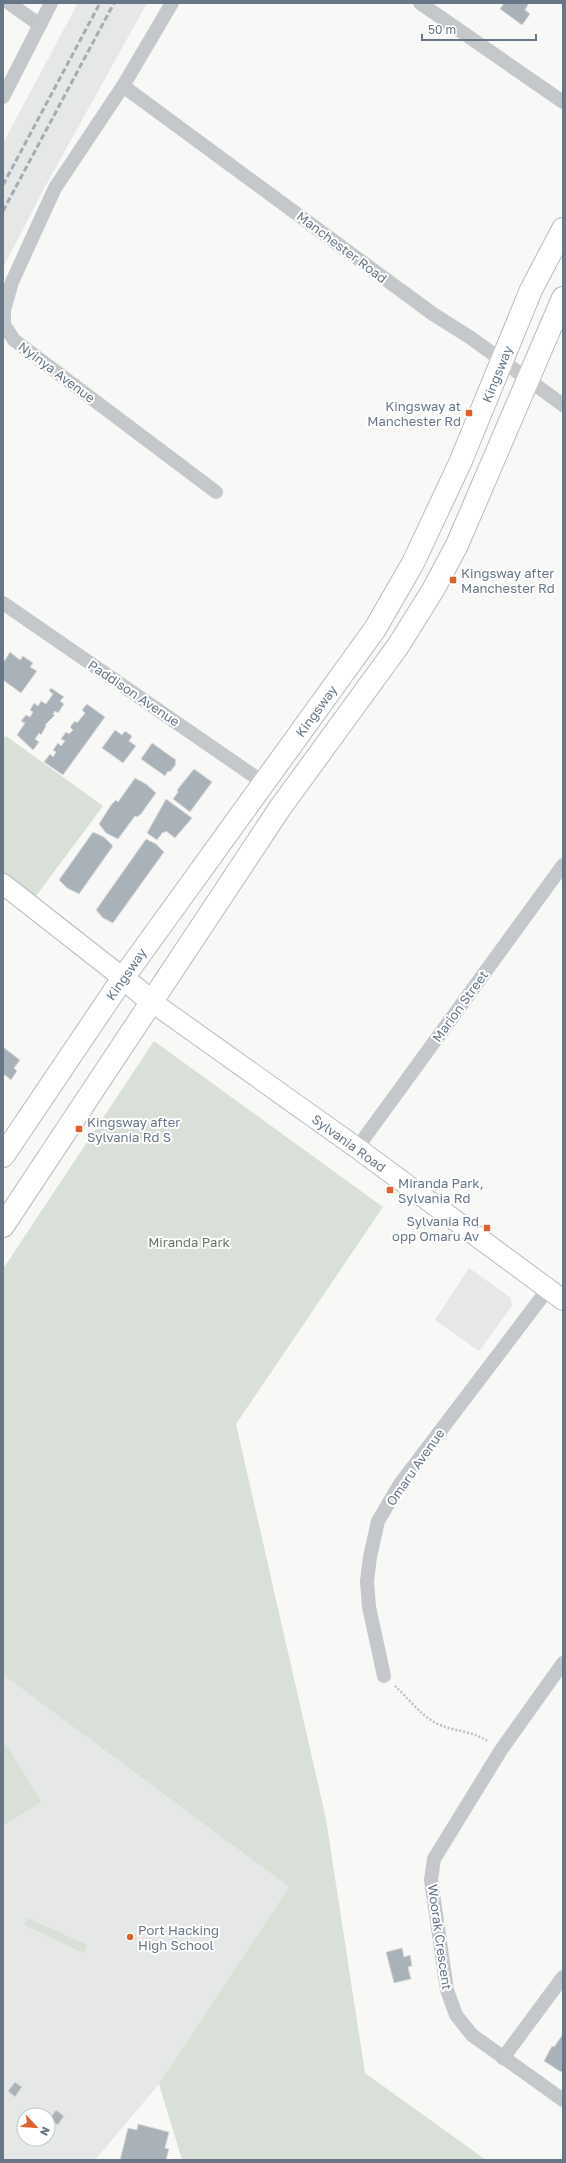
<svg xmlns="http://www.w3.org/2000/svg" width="566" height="2163" viewBox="0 0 566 2163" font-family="'Golos Text',sans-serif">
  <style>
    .built { fill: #e6e7e7; fill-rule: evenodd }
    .green { fill: #d9e0d7 }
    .building { fill: #aab2b9; stroke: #dadad8 }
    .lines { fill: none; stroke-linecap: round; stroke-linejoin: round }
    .secondary-casing { stroke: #b8bdc2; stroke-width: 22 }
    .primary-casing { stroke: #b7bbbf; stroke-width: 24 }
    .path { stroke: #bec0c3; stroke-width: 2.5; stroke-dasharray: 2 2; stroke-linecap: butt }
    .street { stroke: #c4c8cb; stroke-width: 14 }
    .secondary { stroke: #fff; stroke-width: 20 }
    .primary { stroke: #fff; stroke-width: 22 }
    .rail { stroke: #a6acb2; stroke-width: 3; stroke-dasharray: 6 3; stroke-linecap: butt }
    .poi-dot { fill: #e4602a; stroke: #fff; stroke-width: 1.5 }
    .labels { text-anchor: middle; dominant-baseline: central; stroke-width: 4; stroke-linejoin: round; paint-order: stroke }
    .street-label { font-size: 13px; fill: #677787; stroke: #fff }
    .poi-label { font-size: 13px; fill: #677787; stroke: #fff; text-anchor: start }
    .park-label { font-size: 13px; fill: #667962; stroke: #fff }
  </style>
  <rect width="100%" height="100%" fill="#f8f8f6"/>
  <g class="built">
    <path d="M78,3H147L41,194L3,268V143Z"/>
    <path d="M469,1268L511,1298L512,1306L479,1351L435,1320Z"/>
    <path d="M3,1675L289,1887L159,2084L95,2160H3ZM24,2115H48V2139H24Z"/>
  </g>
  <g class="green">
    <path d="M6,736L103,806L30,904L3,884V739Z"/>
    <path d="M154,1041L383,1207L236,1424L326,1819L365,2073L486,2160H182L159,2084L289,1887L3,1675V1269Z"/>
    <path d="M5,1743L41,1802L3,1826V1744Z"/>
    <path d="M28,1918L87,1945L84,1953L24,1925Z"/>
  </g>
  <g class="building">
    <path d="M504,3H529L525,10L530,14L522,25L500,9Z"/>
    <path d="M10,652L20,660L23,656L33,663L30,667L37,671L21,693L3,680V663Z"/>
    <path d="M51,688L64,697L60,701L64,704L58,713L55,711L53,714L55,715L45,725L46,726L41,735L39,733L35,739L39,742L33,750L17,735L25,723L21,721L26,715L30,717L33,712L30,710L34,703L38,706L41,701L46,704L53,694L49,691Z"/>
    <path d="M87,704L105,717L63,775L44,762L50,754L53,757L56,752L53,750L58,743L61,746L65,741L61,739L66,732L69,734L73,730L70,727L75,721L77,723L85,713L82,710Z"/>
    <path d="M115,730L122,735L125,731L132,736L129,741L136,746L123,763L102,748Z"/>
    <path d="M152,743L176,760L175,763L176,764L170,772L168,771L165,776L141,759Z"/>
    <path d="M194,769L212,782L190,812L173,799L178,792L177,790Z"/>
    <path d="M135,778L146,784L156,793L141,814L137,817L135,816L118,839L106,833L99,824L111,805L116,800L118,802Z"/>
    <path d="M166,799L192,818L175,838L166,831L164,833L163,832L157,840L147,833Z"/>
    <path d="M93,832L104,837L113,846L79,894L67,888L59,880Z"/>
    <path d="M146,839L156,844L164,852L113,923L103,918L96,910Z"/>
    <path d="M3,1047L20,1060L14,1068L17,1071L11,1080L5,1075L3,1076Z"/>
    <path d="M402,1948L404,1957L410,1955L412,1966L408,1967L411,1979L394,1983L386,1952Z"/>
    <path d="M563,2034V2070L561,2072L544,2061L552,2046L554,2047Z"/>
    <path d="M15,2082L22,2087L15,2097L8,2091Z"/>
    <path d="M56,2110L64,2116L58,2125L49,2119Z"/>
    <path d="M138,2124L169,2132L165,2148L169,2149L166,2160H120L128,2128L137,2130Z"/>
  </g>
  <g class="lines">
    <defs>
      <g id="secondary">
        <path d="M3,884L123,978"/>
        <path d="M152,1002L357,1148L563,1300"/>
      </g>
      <g id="primary">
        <path d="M123,978L152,1002"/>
        <path d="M3,1156L123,978L375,629L413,563L460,463L531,290L563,229"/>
        <path d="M3,1226L280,808L398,646L433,590L457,545L563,298"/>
      </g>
    </defs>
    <use href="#secondary" class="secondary-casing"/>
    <use href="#primary" class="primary-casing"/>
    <path class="path" d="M395,1686C406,1696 421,1715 434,1722C451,1732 473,1730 489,1742"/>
    <g class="street">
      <path d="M9,3L40,25"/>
      <path d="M172,3L123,86L55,188L12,282L4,310V325L14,340L216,492"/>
      <path d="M420,3L563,102"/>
      <path d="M123,86L433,314L471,338L563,405"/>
      <path d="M3,97L51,3"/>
      <path d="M3,603L264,783"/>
      <path d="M357,1148L563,865"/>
      <path d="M563,1663L501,1750L434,1859L431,1880L447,1990L456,2015L472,2035L563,2100"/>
      <path d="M384,1676L369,1607L367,1581L370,1557L378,1521L400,1484L548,1289"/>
      <path d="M503,2058L563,1977"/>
    </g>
    <use href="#secondary" class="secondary"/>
    <use href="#primary" class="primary"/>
    <g class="rail">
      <path d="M3,185L100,3"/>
      <path d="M3,211L114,3"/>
    </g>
  </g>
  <g class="poi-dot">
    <rect x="465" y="409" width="8" height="8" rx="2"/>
    <rect x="449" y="576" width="8" height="8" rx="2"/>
    <rect x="75" y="1125" width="8" height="8" rx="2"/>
    <rect x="386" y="1186" width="8" height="8" rx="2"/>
    <rect x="483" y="1224" width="8" height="8" rx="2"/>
    <circle cx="130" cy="1937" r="4"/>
  </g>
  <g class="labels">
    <g class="street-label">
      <text transform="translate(342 247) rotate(37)">Manchester Road</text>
      <text transform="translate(57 372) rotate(37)">Nyinya Avenue</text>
      <text transform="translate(497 374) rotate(-68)">Kingsway</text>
      <text transform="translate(134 693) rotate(34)">Paddison Avenue</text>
      <text transform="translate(316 711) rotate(-54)">Kingsway</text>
      <text transform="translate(126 974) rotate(-55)">Kingsway</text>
      <text transform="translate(460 1006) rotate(-54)">Marion Street</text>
      <text transform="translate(349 1143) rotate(36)">Sylvania Road</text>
      <text transform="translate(415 1467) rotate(-55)">Omaru Avenue</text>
      <text transform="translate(440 1937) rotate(82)">Woorak Crescent</text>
    </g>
    <g class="poi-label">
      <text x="461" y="406" text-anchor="end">Kingsway at<tspan x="461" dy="15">Manchester Rd</tspan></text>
      <text x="461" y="573">Kingsway after<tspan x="461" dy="15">Manchester Rd</tspan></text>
      <text x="87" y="1122">Kingsway after<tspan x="87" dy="15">Sylvania Rd S</tspan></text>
      <text x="398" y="1183">Miranda Park,<tspan x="398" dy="15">Sylvania Rd</tspan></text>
      <text x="479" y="1221" text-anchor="end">Sylvania Rd<tspan x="479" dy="15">opp Omaru Av</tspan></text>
      <text x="138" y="1930">Port Hacking<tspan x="138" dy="15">High School</tspan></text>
    </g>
    <g class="park-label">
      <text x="189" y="1242">Miranda Park</text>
    </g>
  </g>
  <rect width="566" height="2163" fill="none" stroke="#677787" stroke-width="8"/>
  <g transform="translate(36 2127) rotate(116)"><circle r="19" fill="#ffffff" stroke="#c2c9cf"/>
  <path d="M0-3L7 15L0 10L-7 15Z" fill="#e4602a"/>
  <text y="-6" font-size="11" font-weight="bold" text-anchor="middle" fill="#677787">N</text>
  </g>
  <path d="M422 34v6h114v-6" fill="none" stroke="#677787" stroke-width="2"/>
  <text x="428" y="34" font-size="12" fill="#677787" stroke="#ffffff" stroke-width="3" paint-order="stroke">50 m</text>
</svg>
